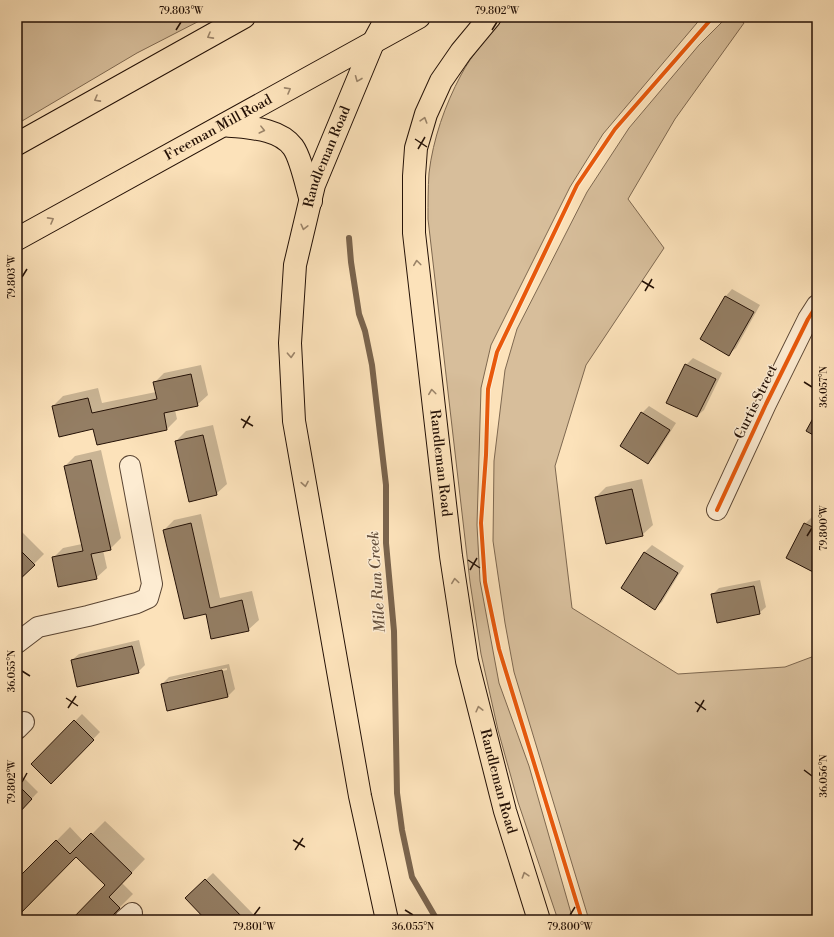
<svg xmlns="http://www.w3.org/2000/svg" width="834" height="937" viewBox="0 0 834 937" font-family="'Libre Bodoni',serif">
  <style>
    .green { fill: #d7be9b; stroke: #7e6850 }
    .shadow { fill: #0003; fill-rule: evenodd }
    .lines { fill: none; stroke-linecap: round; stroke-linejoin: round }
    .stream { stroke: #7a644d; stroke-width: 6 }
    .building { fill: #947e64; stroke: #241106 }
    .minor-casing { stroke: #5a4533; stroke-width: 22 }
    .major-casing { stroke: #241106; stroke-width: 24 }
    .minor { stroke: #fdecd2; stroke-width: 20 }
    .major { stroke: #fce2ba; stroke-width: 22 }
    .cycleway-casing { stroke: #fdecd2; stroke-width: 6 }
    .cycleway { stroke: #e8590c; stroke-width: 4 }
    .oneway { stroke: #9b8469 }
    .ticks { fill: none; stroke: #241106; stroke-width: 1.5 }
    .labels { text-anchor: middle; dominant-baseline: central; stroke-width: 3; stroke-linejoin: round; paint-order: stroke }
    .street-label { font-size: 14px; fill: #241106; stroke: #fdecd2 }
    .water-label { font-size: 15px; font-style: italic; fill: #644f3c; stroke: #fdecd2 }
    .neatline { fill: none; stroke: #241106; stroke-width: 1.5 }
    .ticks-label { font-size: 10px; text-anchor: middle; fill: #241106 }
  </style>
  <rect width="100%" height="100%" fill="#fce2ba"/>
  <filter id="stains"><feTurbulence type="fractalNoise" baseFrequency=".005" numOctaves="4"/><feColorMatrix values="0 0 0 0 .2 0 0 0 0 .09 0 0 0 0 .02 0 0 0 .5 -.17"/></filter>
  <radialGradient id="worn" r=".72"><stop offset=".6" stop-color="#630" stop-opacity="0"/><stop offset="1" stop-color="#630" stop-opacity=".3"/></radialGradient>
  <g class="green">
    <path d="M17,17H207L137,53L17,124Z"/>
    <path d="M505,17H702L603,134L570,187L491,345L481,388L477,525L480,581L499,683L529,766L573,920H558L518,802L498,730L481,654L470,582L428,219C428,204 428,188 429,173C433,139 445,105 461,75C472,54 489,35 505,17Z"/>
    <path d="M727,17H737L744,23L675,119L628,199L664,248L586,365L555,466L572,608L678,674L785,667L817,655V909L806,920H589L514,672L505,623L493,541L494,461L505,370L517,329L587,192L629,128L699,45Z"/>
  </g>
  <g class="shadow">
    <path d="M732,289L760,305L736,348L729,354L702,339L726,296Z"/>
    <path d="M693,358L722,373L704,410L697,416L686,365Z"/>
    <path d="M201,365L208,395L197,405L175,410L177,419L167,429L97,444L94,428L53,406L63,396L98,388L102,403L156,392L154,383L164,373Z"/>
    <path d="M649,406L676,423L655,456L648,463L642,413Z"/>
    <path d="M213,425L227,484L216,494L176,441L186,431Z"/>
    <path d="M101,450L121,538L110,549L103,550L107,568L96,578L53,558L63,548L82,544L65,466L75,456Z"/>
    <path d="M642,479L653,525L642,535L596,497L606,487Z"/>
    <path d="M201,514L220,598L252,591L259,620L248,630L206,613L164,530L174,520Z"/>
    <path d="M812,517L817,519V569L814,572L805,524Z"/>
    <path d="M17,527L44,554L17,581Z"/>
    <path d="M652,545L684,566L662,602L655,608L623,588L645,552Z"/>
    <path d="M760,580L766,607L759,613L712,595L719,588Z"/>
    <path d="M139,640L145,665L138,672L72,660L79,654Z"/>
    <path d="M229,664L235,689L228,696L162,684L169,677ZM227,668V670L168,683V681Z"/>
    <path d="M82,714L100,732L51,783L33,764Z"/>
    <path d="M20,774L38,792L17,814V777Z"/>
    <path d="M105,821L145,859L122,883L133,894L107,920H72L106,885L76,856L17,916V881L70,827L84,842Z"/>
    <path d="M213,873L256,917L252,920H208L187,898Z"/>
  </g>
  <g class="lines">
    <path class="stream" d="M349,238L351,262L359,314L365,331L372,365L386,485V543L394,631L397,793L402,830L412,877L437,920"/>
  </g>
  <g class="building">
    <path d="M725,296L754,312L729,356L700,339Z"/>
    <path d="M685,364L716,379L697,417L666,403Z"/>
    <path d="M191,374L198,406L164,413L167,430L97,445L93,429L59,437L52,406L88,398L92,413L157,399L153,382Z"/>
    <path d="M817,411V437L806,431Z"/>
    <path d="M641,412L670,430L648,464L620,446Z"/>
    <path d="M203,435L217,495L189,502L175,441Z"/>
    <path d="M91,460L111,550L91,554L97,579L58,587L52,557L83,551L64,466Z"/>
    <path d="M632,489L643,536L606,544L595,497Z"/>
    <path d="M191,523L210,608L242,600L249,631L211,639L206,614L184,619L163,530Z"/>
    <path d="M804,523L817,529V568L815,573L786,558Z"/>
    <path d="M17,547L35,565L17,582Z"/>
    <path d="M644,552L678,573L655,610L621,588Z"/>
    <path d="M754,586L760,614L717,623L711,594Z"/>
    <path d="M132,646L139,673L77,687L71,660Z"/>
    <path d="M222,670L228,697L167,711L161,684Z"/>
    <path d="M74,720L94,740L51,784L31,764Z"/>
    <path d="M17,784L32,799L17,815Z"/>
    <path d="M91,833L132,873L109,897L120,908L108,920H71L105,885L76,857L17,917V879L56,840L70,854Z"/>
    <path d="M205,879L245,920H206L185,898Z"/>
  </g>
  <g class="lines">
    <defs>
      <g id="minor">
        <path d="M717,510L766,404L808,319L817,305"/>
        <path d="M17,643L38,627L88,616L137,603L148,598L152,584L130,466"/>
        <path d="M17,729L24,722"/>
        <path d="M124,920L132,913"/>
      </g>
      <g id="major">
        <path id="s1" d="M490,17L461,52L441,81L426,114L416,148L414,176V233L451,556L467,661L505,811L539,920"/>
        <path d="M224,125C246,128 278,127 293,147C301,158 307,188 311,201"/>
        <path d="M17,144L244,17"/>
        <path id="s2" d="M17,239L419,17"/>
        <path id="s3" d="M387,920L360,796L294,421L290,343L295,265L314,185L373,43L387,17"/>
      </g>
    </defs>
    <use href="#minor" class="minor-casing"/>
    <use href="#major" class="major-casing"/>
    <use href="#minor" class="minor"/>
    <use href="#major" class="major"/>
    <defs>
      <g id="cycleway">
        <path d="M717,510L766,404L808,319L817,305"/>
        <path d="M582,920L499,649L485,582L481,523L486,455L488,389L497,352L577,185L615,129L713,17"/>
      </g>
    </defs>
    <use href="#cycleway" class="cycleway-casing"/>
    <use href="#cycleway" class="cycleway"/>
  </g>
  <defs><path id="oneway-chevron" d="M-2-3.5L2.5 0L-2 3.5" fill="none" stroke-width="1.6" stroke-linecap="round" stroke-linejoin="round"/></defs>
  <g class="oneway">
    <use href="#oneway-chevron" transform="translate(210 36) rotate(151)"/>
    <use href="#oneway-chevron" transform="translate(358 79) rotate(112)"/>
    <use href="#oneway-chevron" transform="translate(288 90) rotate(-29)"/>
    <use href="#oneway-chevron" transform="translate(97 99) rotate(151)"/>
    <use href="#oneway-chevron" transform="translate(424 120) rotate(-73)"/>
    <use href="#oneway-chevron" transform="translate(262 130) rotate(14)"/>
    <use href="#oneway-chevron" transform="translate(51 220) rotate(-29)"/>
    <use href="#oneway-chevron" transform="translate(304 227) rotate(104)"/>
    <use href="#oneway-chevron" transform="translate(417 263) rotate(-97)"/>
    <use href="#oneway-chevron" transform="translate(291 355) rotate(87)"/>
    <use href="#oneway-chevron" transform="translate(432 392) rotate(-97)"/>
    <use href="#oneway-chevron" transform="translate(305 484) rotate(80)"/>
    <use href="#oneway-chevron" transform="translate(455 581) rotate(-98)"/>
    <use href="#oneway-chevron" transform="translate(479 709) rotate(-104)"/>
    <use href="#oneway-chevron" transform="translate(525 875) rotate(-108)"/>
  </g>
  <path class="ticks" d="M176,30L181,22M492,30L497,22M415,139L427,147M418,149L425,137M22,277L27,269M642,281L654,288M645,291L652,279M804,382L812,387M241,419L253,426M243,428L250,416M807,536L812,528M468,560L480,568M470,570L477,558M22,671L30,676M66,698L78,706M695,702L706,710M68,708L76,696M697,712L704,700M804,770L812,776M22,782L27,773M293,840L305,847M295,850L303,838M405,910L413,915M254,915L260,907M570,915L575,907"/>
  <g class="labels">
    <g class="street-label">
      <text stroke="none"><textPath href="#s2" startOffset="230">Freeman Mill Road</textPath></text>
      <text stroke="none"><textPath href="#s3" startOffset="777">Randleman Road</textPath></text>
      <text transform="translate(756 402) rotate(-64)">Curtis Street</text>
      <text stroke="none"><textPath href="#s1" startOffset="469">Randleman Road</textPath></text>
      <text stroke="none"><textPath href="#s1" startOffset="793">Randleman Road</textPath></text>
    </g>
    <g class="water-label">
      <text transform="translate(377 582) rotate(-94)">Mile Run Creek</text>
    </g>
  </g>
  <rect width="834" height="937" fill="none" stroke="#fce2ba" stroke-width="44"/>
  <rect x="22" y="22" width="790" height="893" class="neatline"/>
  <g class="ticks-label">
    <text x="181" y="14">79.803°W</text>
    <text x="497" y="14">79.802°W</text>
    <text transform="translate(11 277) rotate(-90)" y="4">79.803°W</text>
    <text transform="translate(823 387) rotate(-90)" y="4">36.057°N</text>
    <text transform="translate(823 528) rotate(-90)" y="4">79.800°W</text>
    <text transform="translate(11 671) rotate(-90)" y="4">36.055°N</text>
    <text transform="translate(823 776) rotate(-90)" y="4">36.056°N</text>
    <text transform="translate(11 782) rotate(-90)" y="4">79.802°W</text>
    <text x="254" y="930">79.801°W</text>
    <text x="413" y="930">36.055°N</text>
    <text x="570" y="930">79.800°W</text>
  </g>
  <rect width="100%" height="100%" filter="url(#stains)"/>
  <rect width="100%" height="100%" fill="url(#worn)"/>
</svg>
